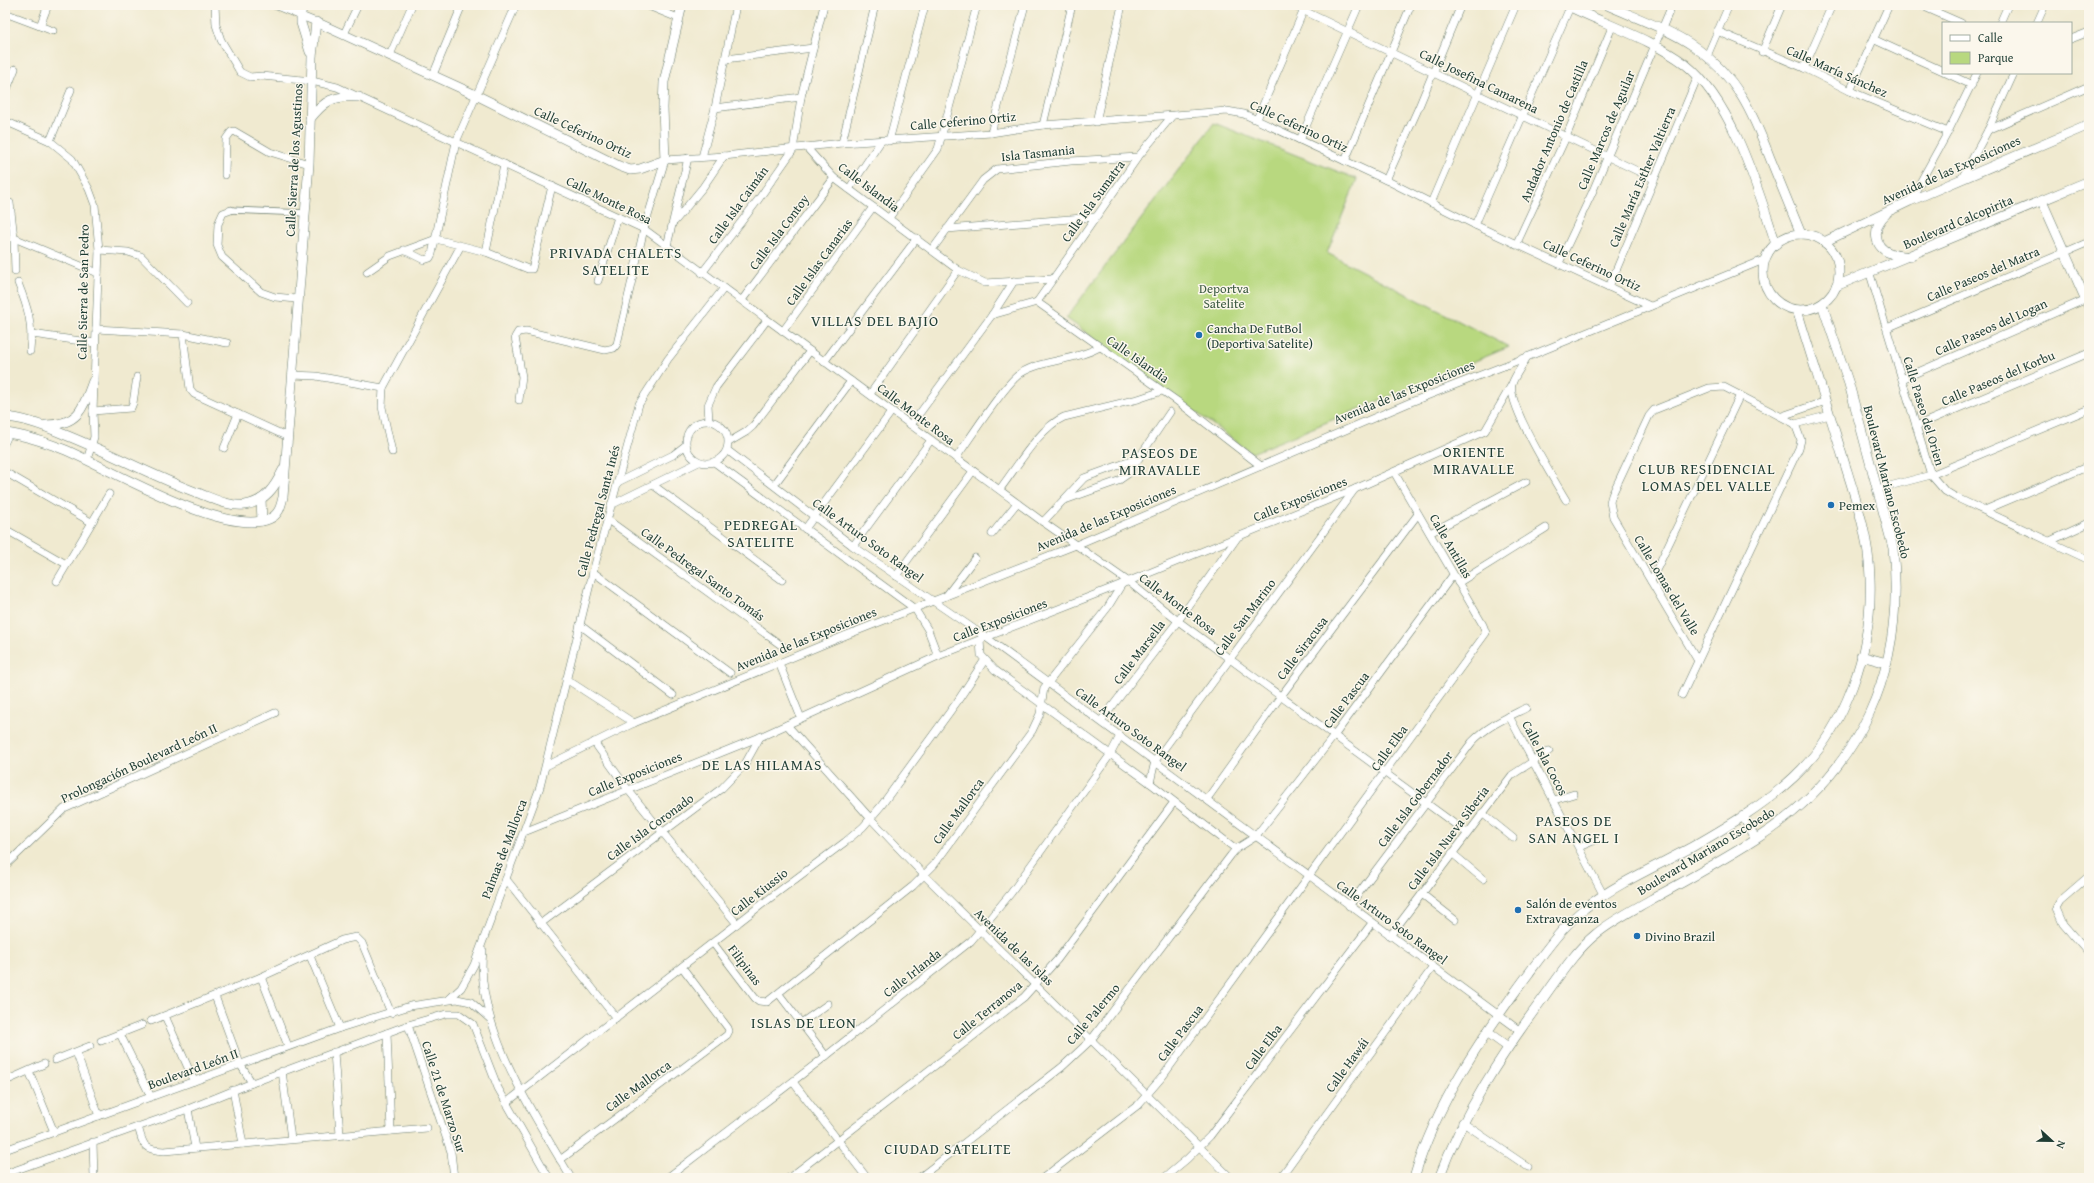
<svg xmlns="http://www.w3.org/2000/svg" width="2094" height="1183" viewBox="0 0 2094 1183" font-family="'Gentium Book Plus',serif">
  <style>
    .green { fill: #b8d87f; stroke: #6c8a5a }
    .lines { fill: none; stroke-linecap: round; stroke-linejoin: round }
    .pedestrian-casing { stroke: #687a6b; stroke-width: 7 }
    .minor-casing { stroke: #687a6b; stroke-width: 8 }
    .tertiary-casing { stroke: #687a6b; stroke-width: 10 }
    .pedestrian { stroke: #fff; stroke-width: 5.5 }
    .minor { stroke: #fff; stroke-width: 7 }
    .tertiary { stroke: #fff; stroke-width: 9 }
    .poi-dot { fill: #1f6fb2; stroke: #fbf7ec; stroke-width: 1.5 }
    .labels { text-anchor: middle; dominant-baseline: central; stroke-width: 3; stroke-linejoin: round; paint-order: stroke }
    .street-label { font-size: 13px; fill: #1f3d34; stroke: #fbf7ec }
    .park-label { font-size: 13px; fill: #3e5c43; stroke: #fbf7ec }
    .poi-label { font-size: 13px; fill: #1f3d34; stroke: #fbf7ec; text-anchor: start }
    .quarter-label { font-size: 15px; letter-spacing: 1px; fill: #1f3d34; stroke: #fbf7ec }
  </style>
  <rect width="100%" height="100%" fill="#fbf7ec"/>
  <filter id="ink" filterUnits="userSpaceOnUse"><feTurbulence type="fractalNoise" baseFrequency=".025" numOctaves="2"/><feDisplacementMap in="SourceGraphic" scale="8" xChannelSelector="R" yChannelSelector="G"/><feConvolveMatrix kernelMatrix="1 2 1 2 8 2 1 2 1" color-interpolation-filters="sRGB"/></filter>
  <filter id="wash" filterUnits="userSpaceOnUse"><feTurbulence type="fractalNoise" baseFrequency=".012" numOctaves="4" result="noise"/><feDisplacementMap in="SourceGraphic" scale="16" xChannelSelector="R" yChannelSelector="G"/><feGaussianBlur stdDeviation="0.9" result="paint"/><feColorMatrix in="noise" values="0 0 0 0 0 0 0 0 0 0 0 0 0 0 0 0 0 1.4 0 .05"/><feComposite in="paint" operator="in"/></filter>
  <g filter="url(#wash)">
    <rect width="100%" height="100%" fill="#f0ead0"/>
    <path class="green" d="M1214,123L1357,179L1327,253L1509,347L1252,453L1066,318Z"/>
  </g>
  <g filter="url(#ink)">
    <g class="lines">
      <defs>
        <path id="pedestrian" d="M231,210L305,213"/>
        <g id="minor">
          <path d="M215,5L216,25L221,40L240,72L250,77L262,76L312,81L337,87L644,229L1043,522L1129,582L1178,621L1467,833"/>
          <path d="M274,5L316,22"/>
          <path d="M646,5L678,18"/>
          <path d="M1292,5L1654,179"/>
          <path d="M1920,5L1961,23"/>
          <path d="M5,13L53,31"/>
          <path d="M301,15L305,5"/>
          <path d="M2000,23L2008,5"/>
          <path d="M2037,23L2045,5"/>
          <path d="M40,26L48,5"/>
          <path d="M1717,31L1804,68L1850,91L1948,132"/>
          <path d="M344,34L358,5"/>
          <path d="M2071,39L2089,32"/>
          <path d="M1875,40L1943,71"/>
          <path d="M1762,52L1782,5"/>
          <path d="M390,55L412,5"/>
          <path d="M1707,56L1729,5"/>
          <path d="M726,59L813,48"/>
          <path d="M1804,68L1832,5"/>
          <path d="M1946,73L1972,85"/>
          <path d="M433,75L462,5"/>
          <path d="M1850,91L1889,5"/>
          <path d="M5,94L15,69"/>
          <path d="M715,108L801,97"/>
          <path d="M1257,119L1306,5"/>
          <path d="M5,121L50,141L72,159L89,189L95,205L99,250L93,411L94,437L87,460"/>
          <path d="M1096,122L1122,5"/>
          <path d="M1043,125L1072,5"/>
          <path d="M1988,130L2089,86"/>
          <path d="M991,133L1025,5"/>
          <path d="M1300,140L1359,5"/>
          <path d="M50,141L71,90"/>
          <path d="M889,141L925,5"/>
          <path d="M842,143L875,5"/>
          <path d="M806,147L834,178L958,270L985,283L1052,279"/>
          <path d="M702,157L715,108L736,5"/>
          <path d="M1345,161L1411,5"/>
          <path d="M225,175L226,139L231,132L234,131L270,152L309,164"/>
          <path d="M1962,178L1988,130L2014,73"/>
          <path d="M1386,180L1418,109L1461,5"/>
          <path d="M849,189L881,141"/>
          <path d="M1910,201L1948,132L1977,73"/>
          <path d="M10,203L14,238L15,271"/>
          <path d="M1431,203L1516,5"/>
          <path d="M231,210L223,213L218,224L217,245L222,257L261,292L275,297L297,299"/>
          <path d="M889,218L938,149L977,5"/>
          <path d="M675,221L703,187L724,156"/>
          <path d="M1475,225L1570,7"/>
          <path d="M947,229L1095,217"/>
          <path d="M14,238L98,273"/>
          <path d="M1516,245L1566,137L1612,27"/>
          <path d="M667,246L688,158"/>
          <path d="M99,250L128,252L141,256L187,303"/>
          <path d="M404,250L424,260L430,258L432,254L456,142L516,5"/>
          <path d="M932,250L983,180L997,169L1071,161L1138,157"/>
          <path d="M486,252L504,164"/>
          <path d="M1559,263L1592,193L1672,5"/>
          <path d="M367,272L390,256L436,239L486,252L528,269H532L552,186"/>
          <path d="M702,273L758,200L793,150L801,97L824,5"/>
          <path d="M1870,274L1931,475L1945,491L1955,497L2089,560"/>
          <path d="M598,281L618,217"/>
          <path d="M18,283C28,308 33,324 30,351"/>
          <path d="M1609,287L1698,76"/>
          <path d="M742,300L834,178"/>
          <path d="M1037,302L1177,401L1261,466"/>
          <path d="M1037,302L1138,157L1172,116"/>
          <path d="M992,315L1037,302"/>
          <path d="M1887,328L2089,242"/>
          <path d="M96,329L183,334L190,389L194,394L288,437"/>
          <path d="M783,331L873,207"/>
          <path d="M32,334L95,343"/>
          <path d="M183,334L227,343"/>
          <path d="M1527,357C1523,365 1515,375 1512,384C1507,404 1554,480 1566,500"/>
          <path d="M824,362L917,238"/>
          <path d="M292,375L316,376L383,388L382,407L392,452"/>
          <path d="M1902,379L2089,298"/>
          <path d="M383,388L460,247"/>
          <path d="M870,394L958,270"/>
          <path d="M519,400L522,377L515,337L518,332L526,331L605,350L614,348L617,344L644,229L665,160L724,156L842,143L991,133L1043,125L1227,111L1244,114L1386,180L1475,225L1650,306"/>
          <path d="M93,411L131,408L133,403L137,377"/>
          <path d="M1782,416L1826,401"/>
          <circle cx="707" cy="442" r="21"/>
          <path d="M709,421L708,405L716,387L767,320"/>
          <path d="M1795,424L1830,415"/>
          <path d="M911,425L992,315L1014,281"/>
          <path d="M1916,426L2089,353"/>
          <path d="M5,442L9,433"/>
          <path d="M729,442L746,432L753,426L810,351"/>
          <path d="M224,448L238,414"/>
          <path d="M727,450L853,546L987,638L1519,1030"/>
          <path d="M956,458C969,440 1005,383 1021,373C1044,359 1075,361 1100,347"/>
          <path d="M714,462L915,609L928,630L938,656"/>
          <path d="M5,472L91,522"/>
          <path d="M618,482L673,455L686,445"/>
          <path d="M653,485L782,580"/>
          <path d="M774,485L851,381"/>
          <path d="M1000,489C1017,467 1039,428 1064,417L1138,399L1162,391"/>
          <path d="M1878,489L1931,475L2089,409"/>
          <path d="M1065,500L1118,481L1128,474L1170,412"/>
          <path d="M613,504L699,462"/>
          <path d="M1985,510L2089,466"/>
          <path d="M608,520L785,648"/>
          <path d="M1043,522L1084,478L1139,458"/>
          <path d="M5,529L66,564"/>
          <path d="M805,529L892,411"/>
          <path d="M1430,533L1526,482"/>
          <path d="M992,534L1017,503"/>
          <path d="M2050,541L2089,523"/>
          <path d="M853,546L931,440"/>
          <path d="M593,572L730,673"/>
          <path d="M896,576L973,471"/>
          <path d="M57,581L109,494"/>
          <path d="M1651,581L1740,395"/>
          <path d="M1458,583L1546,528"/>
          <path d="M946,596L975,558"/>
          <path d="M580,625L673,695"/>
          <path d="M980,640L981,655L995,670L1150,783L1236,849"/>
          <path d="M779,663L801,718"/>
          <path d="M566,679L634,723"/>
          <path d="M1682,695L1698,661L1799,448L1801,440L1795,424L1724,387L1709,388L1654,410L1649,416L1612,495L1610,502L1613,517L1698,661"/>
          <path d="M1509,716L1604,896"/>
          <path d="M1101,721L1178,621L1237,538"/>
          <path d="M787,725L871,819L924,875L1231,1178"/>
          <path d="M594,742L629,791L737,924"/>
          <path d="M546,766L634,723L844,636L1076,545L1411,402L1527,357L1766,259"/>
          <path d="M1150,783L1155,761L1355,489"/>
          <path d="M1207,799L1281,696L1418,514"/>
          <path d="M1554,800L1574,794"/>
          <path d="M1482,813L1513,838"/>
          <path d="M524,832L760,737L938,656L1122,584L1355,489L1485,431L1512,384"/>
          <path d="M1579,847L1600,838"/>
          <path d="M1452,853L1483,879"/>
          <path d="M5,866L64,809L275,713"/>
          <path d="M2089,876L2060,901L2056,908L2063,924L2089,954"/>
          <path d="M506,879L616,1018"/>
          <path d="M1422,894L1455,920"/>
          <path d="M1349,906L1472,742C1487,726 1506,718 1526,708"/>
          <path d="M540,924L722,788L745,764L760,737"/>
          <path d="M1390,936L1512,775L1549,751"/>
          <path d="M713,943L755,998L759,1001L767,1002L913,886L934,865L1032,731L1040,714L1044,688L1108,607L1122,584"/>
          <path d="M483,951C474,1025 535,1116 571,1178"/>
          <path d="M310,956L340,1028"/>
          <path d="M261,977L288,1046"/>
          <path d="M779,994L826,1056"/>
          <path d="M215,996L240,1064L252,1083"/>
          <path d="M449,999L461,988L474,965L540,787L593,572L639,404L668,359L724,288"/>
          <path d="M165,1016L194,1081"/>
          <path d="M151,1021L261,977L342,940L356,937L362,943L391,1013"/>
          <path d="M801,1023L828,1004"/>
          <path d="M408,1025L451,1152L454,1178"/>
          <path d="M387,1033L391,1131"/>
          <path d="M120,1034L151,1097"/>
          <path d="M101,1041L142,1025"/>
          <path d="M76,1052L99,1116"/>
          <path d="M334,1052L340,1135"/>
          <path d="M55,1060L90,1046"/>
          <path d="M29,1071L54,1132"/>
          <path d="M282,1071L291,1139"/>
          <path d="M10,1079L44,1064"/>
          <path d="M793,1082L867,1178"/>
          <path d="M233,1090L243,1144"/>
          <path d="M506,1103L774,895L845,842L863,827L881,806L957,702L984,661"/>
          <path d="M188,1109L195,1148"/>
          <path d="M1462,1122L1528,1167"/>
          <path d="M138,1126C143,1145 143,1150 164,1151L427,1128"/>
          <path d="M93,1142L94,1178"/>
          <path d="M5,1150L340,1028L410,1006L457,999L471,1002L490,1019"/>
          <path d="M560,1160L727,1035L729,1031L728,1028L682,967"/>
          <path d="M5,1174L188,1109L252,1083L408,1025L446,1014H459L473,1024L498,1088L549,1178"/>
          <path d="M667,1178L826,1056L971,941L1011,893L1110,755L1120,736"/>
          <path d="M789,1178L1024,997L1057,960L1174,802"/>
          <path d="M919,1178L1062,1067L1091,1040L1231,855L1236,849L1255,837L1334,736L1453,575"/>
          <path d="M1043,1178L1138,1105L1163,1076L1486,633L1483,625L1394,472"/>
          <path d="M1164,1178L1187,1159L1210,1136L1372,923"/>
          <path d="M1280,1178L1433,967"/>
        </g>
        <g id="tertiary">
          <path d="M1566,5C1602,23 1654,40 1685,64C1733,102 1757,187 1776,244"/>
          <path d="M1607,5C1636,18 1669,29 1695,47C1737,77 1752,111 1770,158C1780,183 1791,209 1801,234"/>
          <path d="M301,15V23L310,52"/>
          <path d="M310,119C325,100 334,95 359,97"/>
          <path d="M2042,201L2089,307"/>
          <path d="M1886,214C1873,225 1872,247 1890,253C1896,256 1904,256 1910,257"/>
          <circle cx="1801" cy="272" r="38"/>
          <path d="M1824,242L1910,201L2089,125"/>
          <path d="M1836,286L2089,181"/>
          <path d="M5,417C25,418 45,426 63,434C109,452 152,476 198,493C212,498 229,507 245,505C265,502 275,487 283,470"/>
          <path d="M46,425C79,425 83,408 93,381"/>
          <path d="M5,433C25,435 45,442 63,449C110,468 222,537 269,519C279,515 281,506 283,497L309,164L312,57L316,22L478,96L619,166L630,170L640,169L665,160L663,108L664,82L682,5"/>
          <path d="M261,499L262,521"/>
          <path d="M1861,656L1887,663"/>
          <path d="M1743,815L1755,839"/>
          <path d="M1487,1032L1508,1047"/>
          <path d="M1414,1178C1436,1103 1483,1035 1529,973C1545,951 1563,926 1585,908C1616,884 1657,866 1692,847C1727,827 1764,805 1794,777C1846,728 1873,650 1870,578C1869,536 1855,497 1843,458C1828,408 1812,359 1797,310"/>
          <path d="M1439,1178C1464,1111 1502,1054 1544,997C1560,975 1575,951 1596,934C1613,920 1633,910 1652,899C1687,880 1722,861 1756,839C1861,772 1906,671 1893,548L1849,384L1822,304"/>
        </g>
      </defs>
      <use href="#pedestrian" class="pedestrian-casing"/>
      <use href="#minor" class="minor-casing"/>
      <use href="#tertiary" class="tertiary-casing"/>
      <use href="#pedestrian" class="pedestrian"/>
      <use href="#minor" class="minor"/>
      <use href="#tertiary" class="tertiary"/>
    </g>
  </g>
  <g class="poi-dot">
    <circle cx="1199" cy="335" r="4"/>
    <circle cx="1831" cy="505" r="4"/>
    <circle cx="1518" cy="910" r="4"/>
    <circle cx="1637" cy="936" r="4"/>
  </g>
  <g class="labels">
    <g class="street-label">
      <text transform="translate(1837 71) rotate(24)">Calle María Sánchez</text>
      <text transform="translate(1479 81) rotate(26)">Calle Josefina Camarena</text>
      <text transform="translate(963 121) rotate(-5)">Calle Ceferino Ortiz</text>
      <text transform="translate(1299 126) rotate(25)">Calle Ceferino Ortiz</text>
      <text transform="translate(1606 130) rotate(-67)">Calle Marcos de Aguilar</text>
      <text transform="translate(1554 131) rotate(-67)">Andador Antonio de Castilla</text>
      <text transform="translate(583 132) rotate(25)">Calle Ceferino Ortiz</text>
      <text transform="translate(1038 153) rotate(-6)">Isla Tasmania</text>
      <text transform="translate(294 160) rotate(-87)">Calle Sierra de los Agustinos</text>
      <text transform="translate(1951 170) rotate(-24)">Avenida de las Exposiciones</text>
      <text transform="translate(1642 177) rotate(-67)">Calle María Esther Valtierra</text>
      <text transform="translate(869 187) rotate(37)">Calle Islandia</text>
      <text transform="translate(609 200) rotate(26)">Calle Monte Rosa</text>
      <text transform="translate(1093 201) rotate(-54)">Calle Isla Sumatra</text>
      <text transform="translate(738 205) rotate(-54)">Calle Isla Caimán</text>
      <text transform="translate(1958 222) rotate(-23)">Boulevard Calcopirita</text>
      <text transform="translate(779 232) rotate(-53)">Calle Isla Contoy</text>
      <text transform="translate(819 262) rotate(-54)">Calle Islas Canarias</text>
      <text transform="translate(1592 265) rotate(25)">Calle Ceferino Ortiz</text>
      <text transform="translate(1983 274) rotate(-23)">Calle Paseos del Matra</text>
      <text transform="translate(83 292) rotate(-89)">Calle Sierra de San Pedro</text>
      <text transform="translate(1991 327) rotate(-24)">Calle Paseos del Logan</text>
      <text transform="translate(1138 359) rotate(35)">Calle Islandia</text>
      <text transform="translate(1998 378) rotate(-23)">Calle Paseos del Korbu</text>
      <text transform="translate(1404 392) rotate(-22)">Avenida de las Exposiciones</text>
      <text transform="translate(1924 411) rotate(73)">Calle Paseo del Orien</text>
      <text transform="translate(916 414) rotate(37)">Calle Monte Rosa</text>
      <text transform="translate(1887 482) rotate(76)">Boulevard Mariano Escobedo</text>
      <text transform="translate(1300 499) rotate(-22)">Calle Exposiciones</text>
      <text transform="translate(598 511) rotate(-75)">Calle Pedregal Santa Inés</text>
      <text transform="translate(1106 518) rotate(-23)">Avenida de las Exposiciones</text>
      <text transform="translate(868 540) rotate(36)">Calle Arturo Soto Rangel</text>
      <text transform="translate(1451 546) rotate(60)">Calle Antillas</text>
      <text transform="translate(703 574) rotate(36)">Calle Pedregal Santo Tomás</text>
      <text transform="translate(1667 585) rotate(59)">Calle Lomas del Valle</text>
      <text transform="translate(1178 604) rotate(37)">Calle Monte Rosa</text>
      <text transform="translate(1245 617) rotate(-53)">Calle San Marino</text>
      <text transform="translate(1000 620) rotate(-21)">Calle Exposiciones</text>
      <text transform="translate(806 639) rotate(-22)">Avenida de las Exposiciones</text>
      <text transform="translate(1302 648) rotate(-53)">Calle Siracusa</text>
      <text transform="translate(1139 652) rotate(-53)">Calle Marsella</text>
      <text transform="translate(1346 700) rotate(-53)">Calle Pascua</text>
      <text transform="translate(1131 729) rotate(36)">Calle Arturo Soto Rangel</text>
      <text transform="translate(1389 748) rotate(-54)">Calle Elba</text>
      <text transform="translate(1545 758) rotate(62)">Calle Isla Cocos</text>
      <text transform="translate(139 763) rotate(-25)">Prolongación Boulevard León II</text>
      <text transform="translate(635 774) rotate(-22)">Calle Exposiciones</text>
      <text transform="translate(1415 799) rotate(-53)">Calle Isla Gobernador</text>
      <text transform="translate(958 811) rotate(-54)">Calle Mallorca</text>
      <text transform="translate(650 827) rotate(-36)">Calle Isla Coronado</text>
      <text transform="translate(1448 838) rotate(-53)">Calle Isla Nueva Siberia</text>
      <text transform="translate(504 849) rotate(-69)">Palmas de Mallorca</text>
      <text transform="translate(1706 851) rotate(-31)">Boulevard Mariano Escobedo</text>
      <text transform="translate(759 892) rotate(-38)">Calle Kiussio</text>
      <text transform="translate(1392 922) rotate(36)">Calle Arturo Soto Rangel</text>
      <text transform="translate(1014 947) rotate(44)">Avenida de las Islas</text>
      <text transform="translate(745 965) rotate(53)">Filipinas</text>
      <text transform="translate(912 973) rotate(-38)">Calle Irlanda</text>
      <text transform="translate(987 1010) rotate(-39)">Calle Terranova</text>
      <text transform="translate(1093 1014) rotate(-50)">Calle Palermo</text>
      <text transform="translate(1180 1033) rotate(-53)">Calle Pascua</text>
      <text transform="translate(1263 1047) rotate(-53)">Calle Elba</text>
      <text transform="translate(1347 1065) rotate(-54)">Calle Hawái</text>
      <text transform="translate(193 1069) rotate(-20)">Boulevard León II</text>
      <text transform="translate(638 1086) rotate(-36)">Calle Mallorca</text>
      <text transform="translate(444 1097) rotate(72)">Calle 21 de Marzo Sur</text>
    </g>
    <g class="park-label">
      <text x="1224" y="288">Deportva<tspan x="1224" dy="15">Satelite</tspan></text>
    </g>
    <g class="poi-label">
      <text x="1207" y="328">Cancha De FutBol<tspan x="1207" dy="15">(Deportiva Satelite)</tspan></text>
      <text x="1839" y="505">Pemex</text>
      <text x="1526" y="903">Salón de eventos<tspan x="1526" dy="15">Extravaganza</tspan></text>
      <text x="1645" y="936">Divino Brazil</text>
    </g>
    <g class="quarter-label">
      <text x="616" y="252">PRIVADA CHALETS<tspan x="616" dy="17">SATELITE</tspan></text>
      <text x="875" y="320">VILLAS DEL BAJIO</text>
      <text x="1474" y="451">ORIENTE<tspan x="1474" dy="17">MIRAVALLE</tspan></text>
      <text x="1160" y="452">PASEOS DE<tspan x="1160" dy="17">MIRAVALLE</tspan></text>
      <text x="1707" y="468">CLUB RESIDENCIAL<tspan x="1707" dy="17">LOMAS DEL VALLE</tspan></text>
      <text x="761" y="524">PEDREGAL<tspan x="761" dy="17">SATELITE</tspan></text>
      <text x="762" y="764">DE LAS HILAMAS</text>
      <text x="1574" y="820">PASEOS DE<tspan x="1574" dy="17">SAN ANGEL I</tspan></text>
      <text x="804" y="1022">ISLAS DE LEON</text>
      <text x="948" y="1148">CIUDAD SATELITE</text>
    </g>
  </g>
  <rect width="2094" height="1183" fill="none" stroke="#fbf7ec" stroke-width="20"/>
  <rect x="1942" y="22" width="130" height="52" fill="#fbf7ec" stroke="#a3ada2"/>
  <rect x="1950" y="35" width="20" height="6" fill="#ffffff" stroke="#a3ada2"/>
  <text x="1978" y="42" font-size="12" fill="#1f3d34">Calle</text>
  <rect x="1950" y="52" width="20" height="12" fill="#b8d87f" stroke="#a3ada2"/>
  <text x="1978" y="62" font-size="12" fill="#1f3d34">Parque</text>
  <g transform="translate(2052 1141) rotate(112)" stroke="#fbf7ec" stroke-width="3" paint-order="stroke">
  <path d="M0-3L7 15L0 10L-7 15Z" fill="#1f3d34"/>
  <text y="-6" font-size="11" font-weight="bold" text-anchor="middle" fill="#1f3d34">N</text>
  </g>
</svg>
